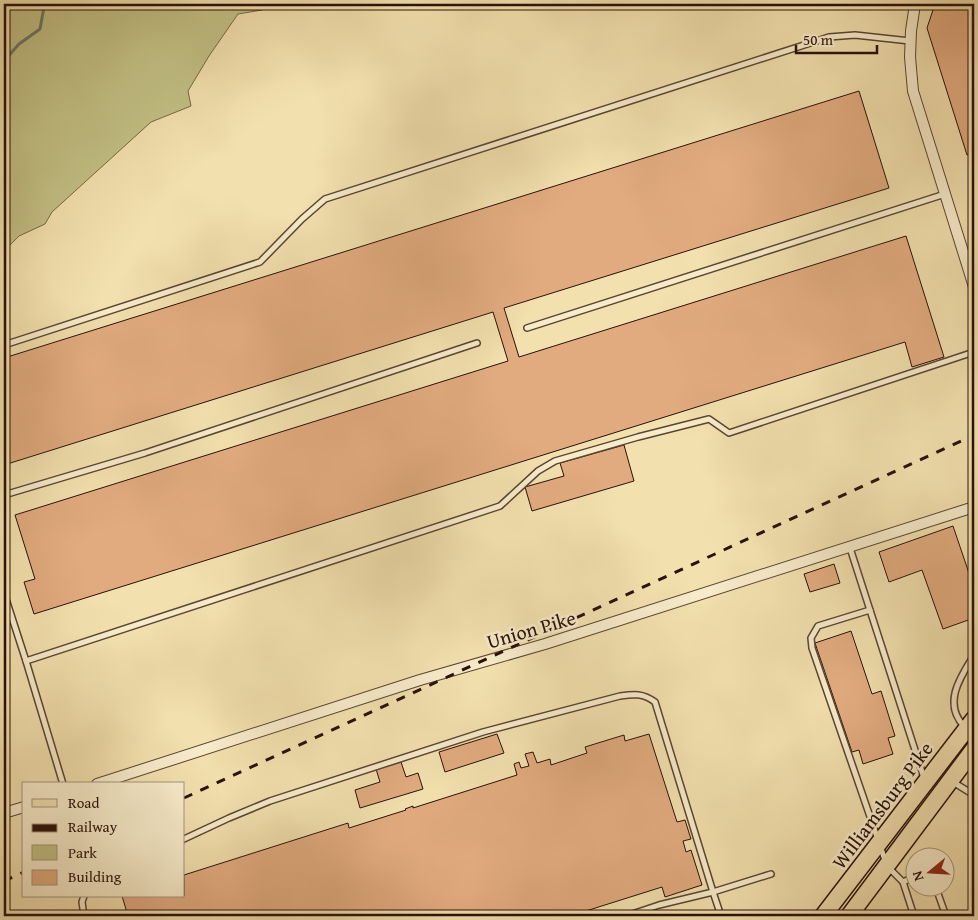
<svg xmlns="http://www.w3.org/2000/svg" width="978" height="920" viewBox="0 0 978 920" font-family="'Gentium Book Plus',serif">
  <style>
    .green { fill: #c2c085; stroke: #756846 }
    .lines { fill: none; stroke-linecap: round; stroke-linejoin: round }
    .stream { stroke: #6d7868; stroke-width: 3 }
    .building { fill: #e1ab7f; stroke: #281108 }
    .lane-casing { stroke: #5a4532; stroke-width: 8 }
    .street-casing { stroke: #5a4532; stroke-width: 12 }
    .primary-casing { stroke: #281108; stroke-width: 19 }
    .lane { stroke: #f7ebca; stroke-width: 5 }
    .street { stroke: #f7ebca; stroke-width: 10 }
    .primary { stroke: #f2e0ae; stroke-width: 16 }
    .rail { stroke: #281108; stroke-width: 3; stroke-dasharray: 9 9; stroke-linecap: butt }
    .labels { text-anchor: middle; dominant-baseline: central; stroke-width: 5; stroke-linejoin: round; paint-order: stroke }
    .street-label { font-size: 20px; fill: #281108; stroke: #f7ebca }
  </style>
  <rect width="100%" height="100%" fill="#f2e0ae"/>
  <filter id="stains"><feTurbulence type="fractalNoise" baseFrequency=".004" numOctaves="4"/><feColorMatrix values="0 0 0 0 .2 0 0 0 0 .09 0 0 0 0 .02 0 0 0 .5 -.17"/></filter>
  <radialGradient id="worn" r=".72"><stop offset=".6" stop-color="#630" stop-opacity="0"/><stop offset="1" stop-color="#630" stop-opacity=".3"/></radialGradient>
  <path class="green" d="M4,4H273L262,10L238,14L209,56L188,91L191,106L151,122L52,212L45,224L19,236L4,251Z"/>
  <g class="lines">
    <path class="stream" d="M4,61L19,44L40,29L44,7L46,4"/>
  </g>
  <g class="building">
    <path d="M935,4H974V152L967,155L927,28Z"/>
    <path d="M859,91L889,188L504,308L519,357L906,236L944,357L912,367L905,342L34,614L24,582L35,579L15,515L508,361L493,312L4,465V358Z"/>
    <path d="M624,445L634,481L532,511L525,487L564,476L560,463Z"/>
    <path d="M953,526L974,588V618L943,629L922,570L889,582L879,552Z"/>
    <path d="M834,564L840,583L810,592L804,574Z"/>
    <path d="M851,631L872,694L881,691L895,736L888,738L893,754L863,764L859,750L852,752L815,643Z"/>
    <path d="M497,734L504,753L445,772L439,752Z"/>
    <path d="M649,734L677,822L685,820L691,839L683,841L686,852L691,850L702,885L665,897L662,887L570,916H128L122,896H184V875L348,823L349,828L406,810L405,809L413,806V808L517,775L514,764L519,762L521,768L529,766L525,754L533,752L537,763L550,759L551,765L587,753L585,747L624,735L625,741Z"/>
    <path d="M401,762L406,777L418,773L423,789L360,808L355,790L380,782L376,769Z"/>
  </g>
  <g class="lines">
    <defs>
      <g id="lane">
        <path d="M527,328L945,194"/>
        <path d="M4,345L260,262L302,219L325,199L829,37L855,35L910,41"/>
        <path d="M4,495L145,453L477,343"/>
        <path d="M850,548L924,778"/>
        <path d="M4,593L26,661L500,506L538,471L555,461L638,437L709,419L729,433L974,352"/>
        <path d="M870,610L818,626L811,638L812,648L887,866L903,882L914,916"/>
        <path d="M26,661L63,784"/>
        <path d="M964,726C942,703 961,676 974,655"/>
        <path d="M953,782L974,795"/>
        <path d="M184,839L229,818L270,801L483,732L620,696C634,694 643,693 655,702L713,892L659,905L626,916"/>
        <path d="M903,882L916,876"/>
        <path d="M936,888L946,916"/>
        <path d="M84,896L82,902L84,916"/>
        <path d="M721,916L713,892L771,874"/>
      </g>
      <g id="street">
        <path d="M915,4L911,31L910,57L913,91L974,287"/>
        <path d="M97,784L420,680L545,644L974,507"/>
        <path d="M4,813L24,807"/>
      </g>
      <g id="primary">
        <path d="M823,916L974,719"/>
        <path d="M849,916L974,749"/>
      </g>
    </defs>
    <use href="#lane" class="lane-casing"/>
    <use href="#street" class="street-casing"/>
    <use href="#primary" class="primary-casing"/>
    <use href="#lane" class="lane"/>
    <use href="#street" class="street"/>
    <use href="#primary" class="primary"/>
    <g class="rail">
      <path d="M184,798L974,435"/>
      <path d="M4,881L24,872"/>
    </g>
  </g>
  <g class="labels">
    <g class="street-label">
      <text transform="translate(531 629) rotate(-16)">Union Pike</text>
      <text transform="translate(882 805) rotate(-53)">Williamsburg Pike</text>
    </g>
  </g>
  <rect width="978" height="920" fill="none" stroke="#f2e0ae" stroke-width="20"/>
  <rect x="5" y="5" width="968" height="910" fill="none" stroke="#281108" stroke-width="2.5"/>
  <rect x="10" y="10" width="958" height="900" fill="none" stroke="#281108"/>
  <rect x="22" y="782" width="162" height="115" fill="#f7ebca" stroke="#a4947c"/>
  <rect x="32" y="799" width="25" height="8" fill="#f2e0ae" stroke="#a4947c"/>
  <text x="68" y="808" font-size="15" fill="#281108">Road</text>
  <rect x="32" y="824" width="25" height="8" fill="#281108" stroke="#a4947c"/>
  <text x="68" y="832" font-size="15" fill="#281108">Railway</text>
  <rect x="32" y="845" width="25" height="15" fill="#c2c085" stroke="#a4947c"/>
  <text x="68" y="858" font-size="15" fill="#281108">Park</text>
  <rect x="32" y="870" width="25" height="15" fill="#e1ab7f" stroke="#a4947c"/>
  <text x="68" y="882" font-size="15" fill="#281108">Building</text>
  <g transform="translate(930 872) rotate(252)"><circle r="24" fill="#f7ebca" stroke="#a4947c"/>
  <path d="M0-4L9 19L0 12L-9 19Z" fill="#8f2418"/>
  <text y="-8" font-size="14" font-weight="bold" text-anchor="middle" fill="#281108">N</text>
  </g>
  <path d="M796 45v8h81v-8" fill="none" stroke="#281108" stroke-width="2.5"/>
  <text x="803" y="45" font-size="15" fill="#281108" stroke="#f7ebca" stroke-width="4" paint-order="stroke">50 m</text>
  <rect width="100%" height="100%" filter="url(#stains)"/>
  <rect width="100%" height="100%" fill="url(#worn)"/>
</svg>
